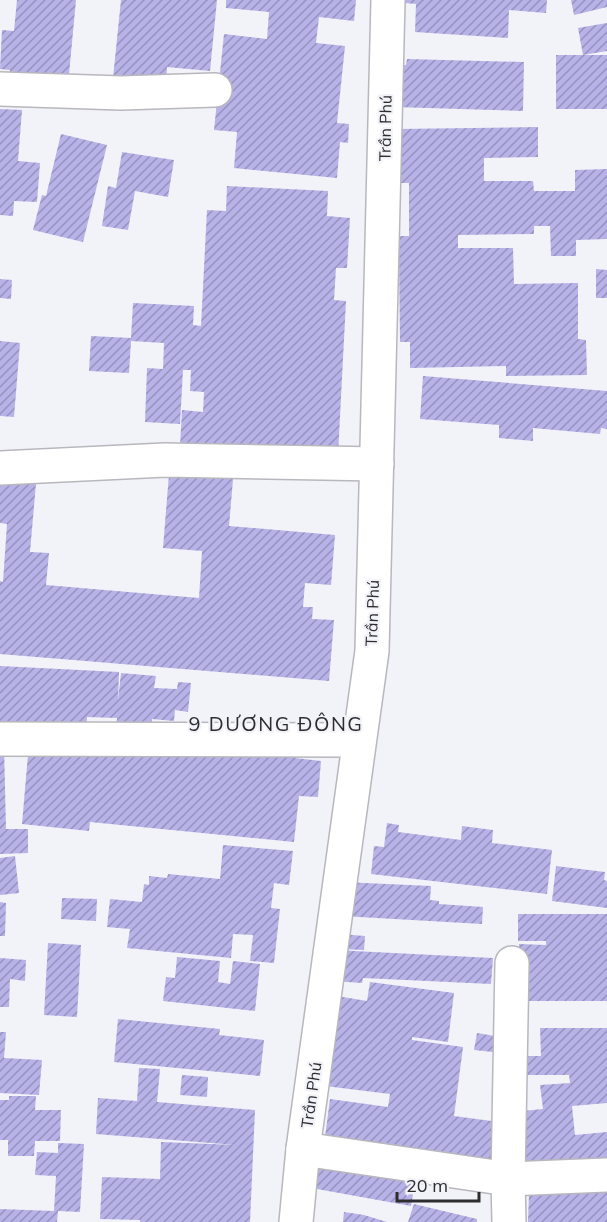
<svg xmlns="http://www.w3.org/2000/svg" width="607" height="1222" viewBox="0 0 607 1222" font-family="Mulish,sans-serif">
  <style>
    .building { fill: url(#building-hatch) }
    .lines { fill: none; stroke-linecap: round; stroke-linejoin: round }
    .minor-casing { stroke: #b7b7bd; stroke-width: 36 }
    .minor { stroke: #fff; stroke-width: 33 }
    .labels { text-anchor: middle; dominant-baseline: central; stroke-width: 4.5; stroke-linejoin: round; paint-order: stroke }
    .street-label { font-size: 16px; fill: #2d2d30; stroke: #f2f2f9 }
    .quarter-label { font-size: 20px; letter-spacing: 1.5px; fill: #2d2d30; stroke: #f2f2f9 }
  </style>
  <defs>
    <pattern id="building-hatch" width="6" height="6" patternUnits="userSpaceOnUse" patternTransform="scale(1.5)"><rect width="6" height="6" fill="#b7b3e8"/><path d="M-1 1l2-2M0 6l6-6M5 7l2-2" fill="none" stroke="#9592bc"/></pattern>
  </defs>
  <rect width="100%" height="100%" fill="#f2f2f9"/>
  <g class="building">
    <path d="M17,0H76L68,85L9,79L10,70L0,69L2,30L14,31Z"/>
    <path d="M121,0H217L210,71L167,67L166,84L113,78Z"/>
    <path d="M226,0H356L354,21L319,17L316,43L345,46L337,123L349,124L348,143L340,142L337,178L234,168L237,132L214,130L224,34L267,39L269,12L226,8Z"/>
    <path d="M406,0H547L546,13L509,10L508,38L415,32L416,4L405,3Z"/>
    <path d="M571,0H607V7L574,15Z"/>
    <path d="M607,23V51L583,55L578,28Z"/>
    <rect x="556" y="55" width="51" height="54"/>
    <path d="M407,59L524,62L523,111L394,107L396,65H406Z"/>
    <path d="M0,109L22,110L18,161L40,163L37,202L14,201L13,216L0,215Z"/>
    <path d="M538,127V157L484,158V181H533L534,191H575V170L607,169V239L576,240V256H551L550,226H534V234L458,235V248H513L514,284L578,283V339L586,340L587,375L506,376V366L410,368V342H400L399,258H389V236H409V183H395L398,129Z"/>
    <path d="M61,134L107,145L83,242L33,230L42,195L46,196Z"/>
    <path d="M122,152L174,160L168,197L135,191L128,230L102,226L108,186L116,188Z"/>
    <path d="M227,186L328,191L327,216L350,218L347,268H336L334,300L346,301L338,455L180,447L182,410L203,412L204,392L190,391L191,370H183L180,424L145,422L147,368L163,369L164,343L131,341L129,373L89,371L91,336L131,338L133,303L194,306L193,325L201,326L207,210L226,211Z"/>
    <path d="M596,269L607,270V298H596Z"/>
    <path d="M0,279L12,280L11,299L0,298Z"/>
    <path d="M0,341L20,343L14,417L0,416Z"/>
    <path d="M423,376L607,391V429L601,428L600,434L533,428V441L499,438V425L420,419Z"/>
    <path d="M170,462L234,468L229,526L335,535L331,585L305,583L303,607H313L312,619L334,620L329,681L0,654V581L3,582L7,524L0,523V474L37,472L30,552L49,553L46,585L199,598L202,551L163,548Z"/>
    <path d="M0,666L119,672L118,701L121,673L156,676L154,688L177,689L178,682L191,683L188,712L175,710L174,721L152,719L150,735L116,732L117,718L87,717L86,737L0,733Z"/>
    <path d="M29,743L296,751L295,758L321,761L318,797L299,796L294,842L90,822L89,831L22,824Z"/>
    <path d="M0,746H4L6,829H28V853L0,854Z"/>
    <path d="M387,823L399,825L398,832L461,840L462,826L493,830L492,843L552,850L547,894L371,874L374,846L384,847Z"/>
    <path d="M223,845L293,851L289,885L274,883L271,908L280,909L274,963L250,961L253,935L233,934L231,958L127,948L130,929L107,927L110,899L142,902L144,884L149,885V876L167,878L168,874L220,879Z"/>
    <path d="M15,856L19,893L0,895V858Z"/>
    <path d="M556,866L605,872L604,880L607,881V908L552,901Z"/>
    <path d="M343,882L431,886L430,900L439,901V904L483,907L482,924L342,916Z"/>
    <path d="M62,898L97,899L96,921L61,919Z"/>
    <path d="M0,902L6,903L5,936H0Z"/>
    <path d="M518,914H607V1001H518L519,944L546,945V941H518Z"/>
    <path d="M340,934L365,936L364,950L339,949Z"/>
    <path d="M48,943L81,945L77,1017L44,1015Z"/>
    <path d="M334,950L493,958L491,984L363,978L362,983L333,981Z"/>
    <path d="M177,957L220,961L218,982L230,984L233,961L260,964L255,1011L163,1001L166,977L175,978Z"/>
    <path d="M0,958L26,960L25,981L10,979L9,1007H0Z"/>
    <path d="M370,982L454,993L448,1042L412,1037V1040L463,1047L454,1116L499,1122L492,1171L325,1137L330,1099L388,1107L390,1094L325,1086L337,996L367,1001Z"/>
    <path d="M118,1019L220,1029L219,1035L264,1040L260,1076L114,1062Z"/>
    <path d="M540,1028H607V1103L572,1106L575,1135L607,1132V1169L518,1171L512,1112L543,1109L540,1085L570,1083L569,1075H517V1056H541Z"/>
    <path d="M0,1032H6L4,1058L42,1060L39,1095L0,1093Z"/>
    <path d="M477,1033L495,1036L493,1052L474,1050Z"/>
    <path d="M139,1068L160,1069L157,1102L255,1110L250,1222H140V1220L100,1219L102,1177L160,1179L161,1142L236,1145L96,1134L98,1098L137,1101Z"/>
    <path d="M182,1075L208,1077L207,1097L180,1095Z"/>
    <path d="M9,1096H36L35,1110H61L60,1141H35L34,1156H8V1140H0V1100H9Z"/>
    <path d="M58,1143L84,1144L80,1212L58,1211L57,1222H0V1209L54,1211L56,1176L35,1175L37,1152L58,1153Z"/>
    <path d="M312,1151L417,1170L411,1206L306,1187Z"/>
    <path d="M607,1188V1222H528L529,1193Z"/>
    <path d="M414,1204L477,1219V1222H408Z"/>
    <path d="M344,1212L364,1215L387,1222H343Z"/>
  </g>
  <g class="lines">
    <defs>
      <g id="minor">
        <path d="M0,89L121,93L215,90"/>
        <path d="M0,468L165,460L377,464"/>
        <path d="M0,739L359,740"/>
        <path d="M303,1149L508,1179L607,1175"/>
        <path d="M296,1222L303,1149L372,651L388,0"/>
        <path d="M509,1222L508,1179L512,963"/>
      </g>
    </defs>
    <use href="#minor" class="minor-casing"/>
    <use href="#minor" class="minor"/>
  </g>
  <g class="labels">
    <g class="street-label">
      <text transform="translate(385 128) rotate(-89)">Trần Phú</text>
      <text transform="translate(372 613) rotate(-88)">Trần Phú</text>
      <text transform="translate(311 1095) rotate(-82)">Trần Phú</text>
    </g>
    <g class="quarter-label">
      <text x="276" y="723">9 DƯƠNG ĐÔNG</text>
    </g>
  </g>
  <path d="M397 1192v9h82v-9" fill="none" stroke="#2d2d30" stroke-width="3"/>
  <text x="406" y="1192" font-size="18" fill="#2d2d30" stroke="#f2f2f9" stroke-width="4.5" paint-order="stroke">20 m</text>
</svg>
